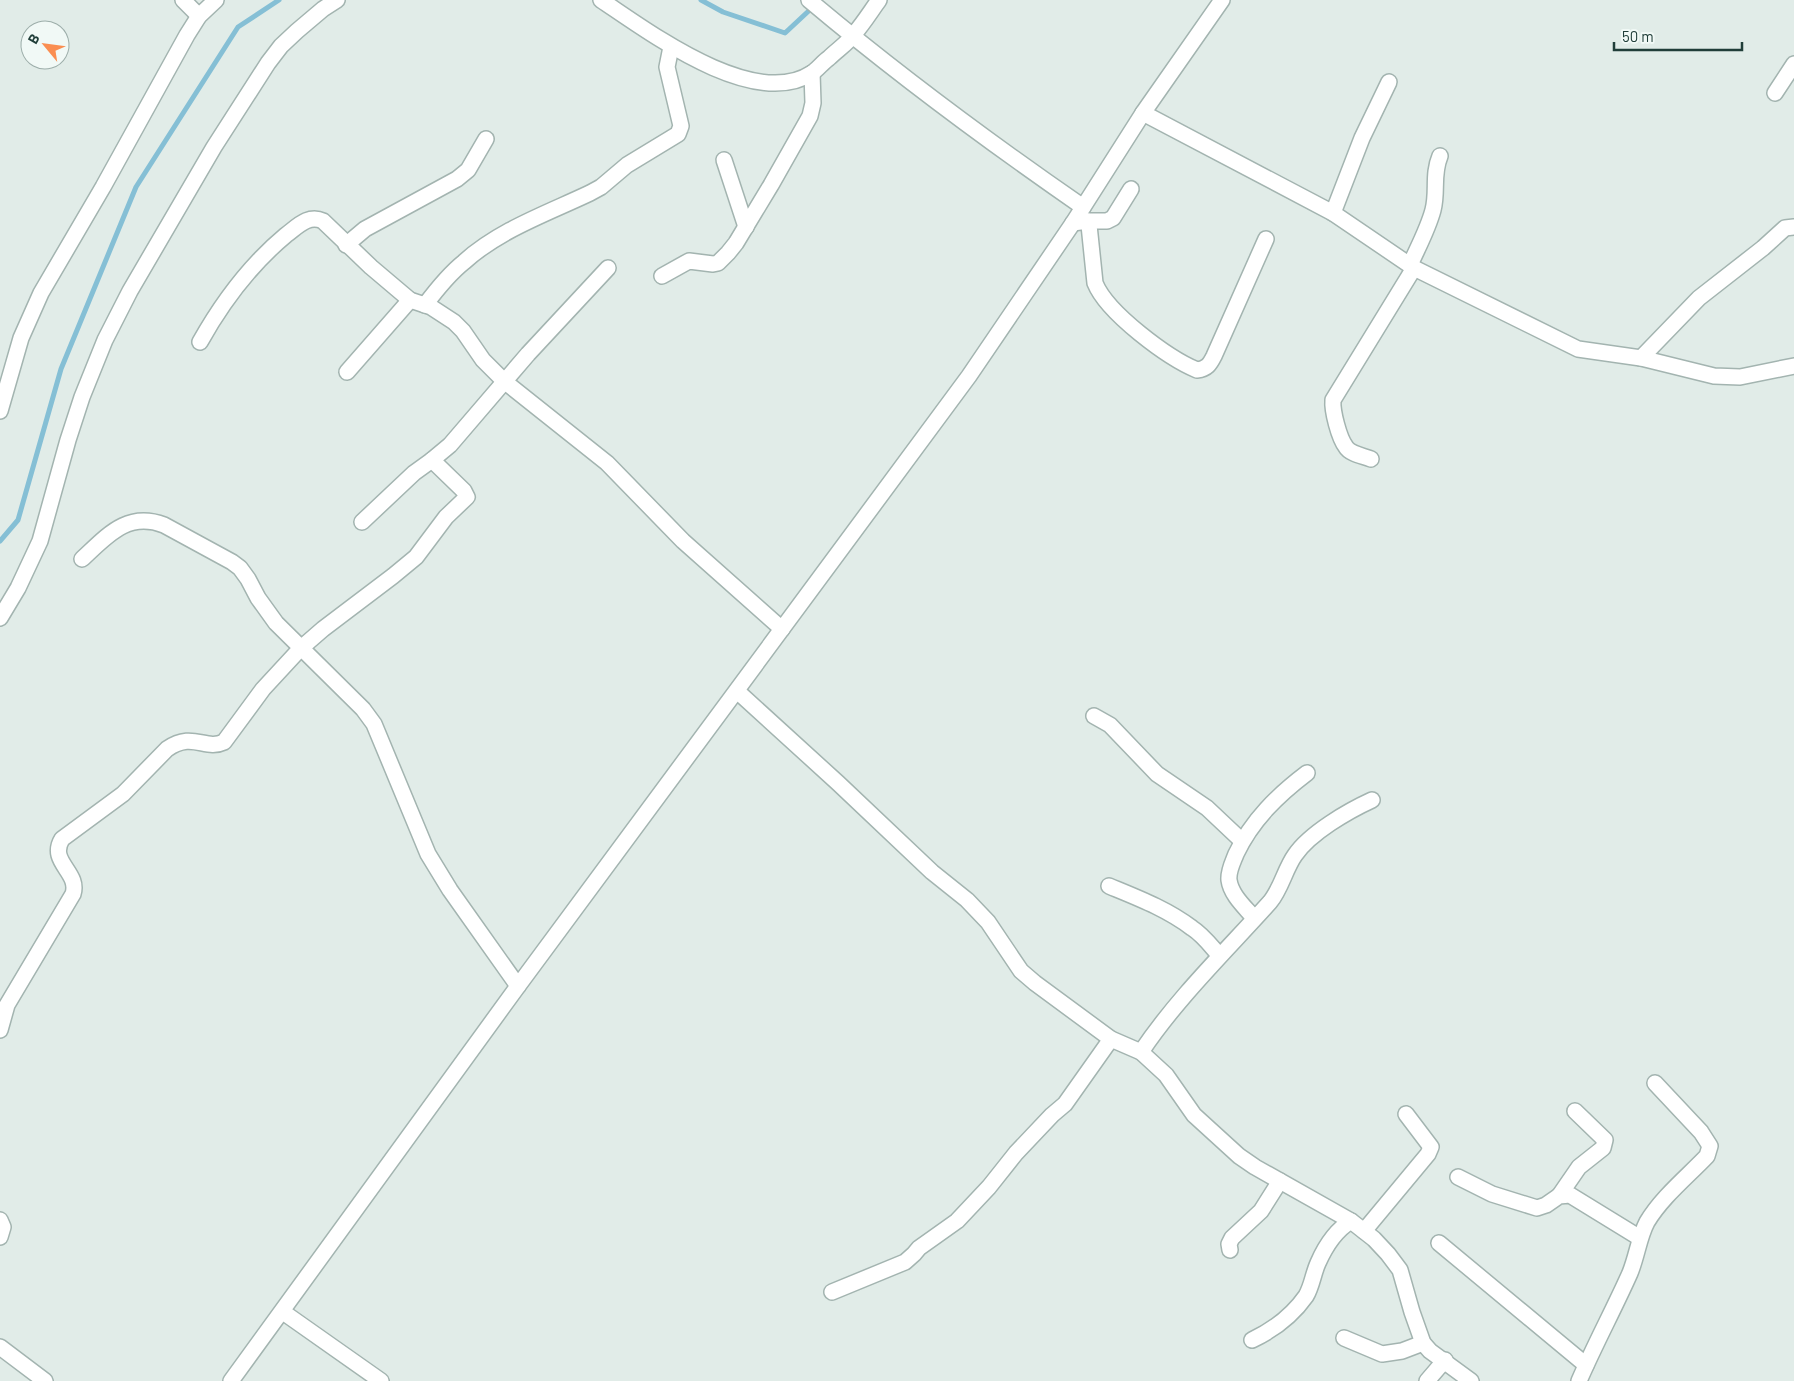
<svg xmlns="http://www.w3.org/2000/svg" width="1794" height="1381" viewBox="0 0 1794 1381" font-family="Barlow,sans-serif">
  <style>
    .lines { fill: none; stroke-linecap: round; stroke-linejoin: round }
    .stream { stroke: #85bfd5; stroke-width: 5 }
    .street-casing { stroke: #a3b4b0; stroke-width: 18 }
    .street { stroke: #fff; stroke-width: 15 }
  </style>
  <rect width="100%" height="100%" fill="#e1ece8"/>
  <g class="lines">
    <g class="stream">
      <path d="M701,0L723,12L785,33L814,6"/>
      <path d="M0,541L18,520L61,369L136,187L238,27L279,0"/>
    </g>
    <defs>
      <g id="street">
        <path d="M183,0L199,16"/>
        <path d="M601,0C649,32 754,111 812,73C818,69 823,62 829,58C837,50 848,43 854,34C863,24 871,11 879,0"/>
        <path d="M809,0C897,74 989,142 1083,207"/>
        <path d="M1775,93L1794,64"/>
        <path d="M1143,113L1333,213L1414,268L1578,349L1641,358L1714,376L1740,377L1794,366"/>
        <path d="M724,160L746,227"/>
        <path d="M1333,213L1362,138L1389,82"/>
        <path d="M1087,221H1107L1113,218L1131,189"/>
        <path d="M1073,223L1087,221L1089,225L1095,283C1107,313 1168,358 1197,370C1207,369 1210,364 1214,356L1266,239"/>
        <path d="M346,245L365,229L457,179L468,170L486,139"/>
        <path d="M1410,265C1418,247 1428,229 1433,210C1438,191 1432,175 1440,156"/>
        <path d="M662,276L689,261L713,264L718,263L728,253L736,243L771,185L810,116L813,103L812,73"/>
        <path d="M425,305C437,289 449,274 464,262C499,230 548,213 590,193L601,187L627,165L678,134L681,126L667,67L671,47"/>
        <path d="M200,342C223,301 250,265 286,235C297,227 308,214 323,221L371,267L410,300L431,307L454,322L463,331L483,360L504,381L607,463L683,541L782,629"/>
        <path d="M1641,358L1699,298L1763,248L1785,228L1794,227"/>
        <path d="M347,372L410,300"/>
        <path d="M0,411L21,338L41,293L103,187L187,35L199,16L216,0"/>
        <path d="M1371,459C1364,456 1350,454 1346,447C1339,438 1332,411 1333,400L1414,268"/>
        <path d="M362,522L414,473L432,460L450,445L528,354L608,268"/>
        <path d="M82,559C107,536 127,511 164,525L232,562L240,568L248,579L258,598L276,623L363,709L374,724L428,854L450,890L518,986"/>
        <path d="M0,618L18,588L40,541L68,440L82,397L105,340L130,291L214,147L268,63L281,46L297,31L323,9L337,0"/>
        <path d="M737,691L838,783L932,872L967,900L988,922L1021,971L1035,983L1111,1039L1141,1052L1166,1075L1194,1115L1239,1156L1255,1167L1351,1221L1374,1239L1388,1254L1400,1270L1412,1312L1423,1343L1430,1351L1471,1381"/>
        <path d="M1094,716L1110,725L1157,774L1207,808L1242,841"/>
        <path d="M1109,886C1138,898 1167,909 1192,928C1203,935 1211,946 1219,955"/>
        <path d="M1254,918C1245,907 1231,895 1229,880C1228,871 1233,862 1236,854C1252,820 1278,795 1307,773"/>
        <path d="M0,1030L7,1005L73,894C80,872 48,862 62,839L123,794L167,749C193,731 205,751 224,742L263,689L300,649L323,629L393,576L416,557L446,517L467,497L464,491L432,460"/>
        <path d="M1141,1052C1178,997 1226,951 1270,902C1281,889 1285,869 1295,855C1310,833 1348,811 1372,800"/>
        <path d="M1458,1177L1492,1194L1537,1208L1546,1205L1559,1196L1570,1195L1640,1238"/>
        <path d="M1559,1196L1579,1167L1603,1148L1605,1140L1575,1111"/>
        <path d="M0,1220L3,1227L0,1237"/>
        <path d="M1364,1231L1428,1154L1431,1147L1406,1114"/>
        <path d="M1439,1243L1586,1365"/>
        <path d="M1230,1250L1229,1244L1232,1238L1261,1211L1280,1181"/>
        <path d="M832,1292L905,1262L914,1254L919,1248L957,1221L989,1187L1016,1153L1052,1115L1065,1104L1111,1039"/>
        <path d="M283,1312L381,1381"/>
        <path d="M1344,1338L1382,1354L1402,1351L1423,1343"/>
        <path d="M1252,1340C1273,1330 1292,1316 1306,1296C1312,1286 1313,1274 1318,1263C1325,1247 1336,1230 1351,1221"/>
        <path d="M0,1347L45,1381"/>
        <path d="M231,1381L518,986L969,376L1073,223L1143,113L1222,0"/>
        <path d="M1427,1381L1445,1360"/>
        <path d="M1579,1381C1595,1344 1614,1309 1630,1273C1637,1256 1639,1237 1647,1222C1662,1197 1687,1177 1707,1156L1710,1146L1701,1132L1655,1083"/>
      </g>
    </defs>
    <use href="#street" class="street-casing"/>
    <use href="#street" class="street"/>
  </g>
  <g transform="translate(45 45) rotate(299)"><circle r="24" fill="#f1f9f6" stroke="#9daeaa"/>
  <path d="M0-4L9 19L0 12L-9 19Z" fill="#fa8e51"/>
  <text y="-8" font-size="14" font-weight="bold" text-anchor="middle" fill="#203e39">B</text>
  </g>
  <path d="M1614 42v8h128v-8" fill="none" stroke="#203e39" stroke-width="2.5"/>
  <text x="1622" y="42" font-size="15" fill="#203e39" stroke="#f1f9f6" stroke-width="4" paint-order="stroke">50 m</text>
</svg>
